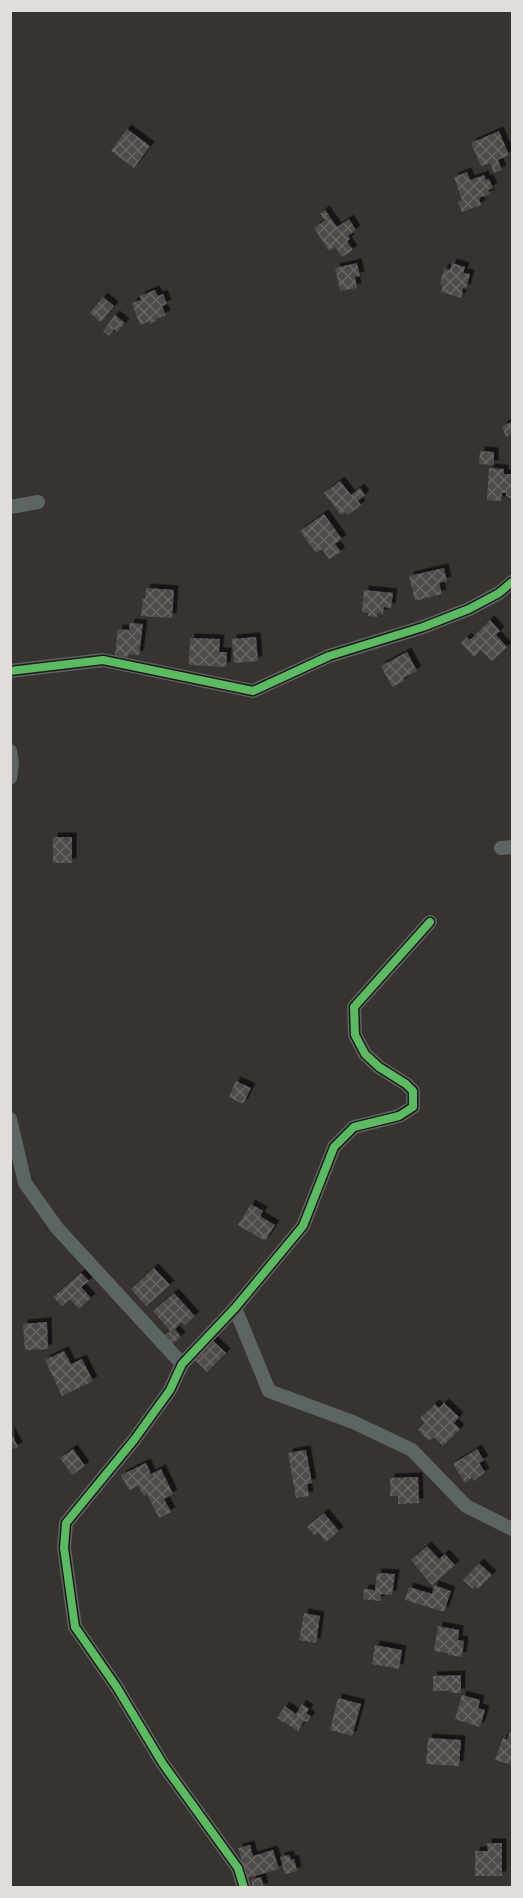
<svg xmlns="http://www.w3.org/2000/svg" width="523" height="1898" viewBox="0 0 523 1898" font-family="Lato,sans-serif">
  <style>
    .building { fill: url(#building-cross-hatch); filter: url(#shadow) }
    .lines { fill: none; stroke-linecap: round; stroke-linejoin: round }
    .minor { stroke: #5d6562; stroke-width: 14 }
    .cycleway-casing { stroke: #1e1a19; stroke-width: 11 }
    .cycleway { stroke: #5cba63; stroke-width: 8 }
  </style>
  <defs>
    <pattern id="building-cross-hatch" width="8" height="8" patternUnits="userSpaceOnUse" patternTransform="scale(1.5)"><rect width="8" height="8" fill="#4f4c4b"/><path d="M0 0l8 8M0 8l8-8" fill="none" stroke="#686564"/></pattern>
    <filter id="shadow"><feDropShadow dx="4.5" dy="-4.5" stdDeviation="0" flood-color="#0009"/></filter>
  </defs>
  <rect width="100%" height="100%" fill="#373331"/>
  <g class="building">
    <path d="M127,129L150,146L134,168L111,151Z"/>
    <path d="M499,131L509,155L498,160L502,170L494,173L490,163L481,166L471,143Z"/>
    <path d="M467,172L470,180L484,175L486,180L489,179L493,188L488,190L490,194L479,198L481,205L462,212L458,202L462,200L454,177Z"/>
    <path d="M325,210L337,227L349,219L356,230L348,236L350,239L347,241L353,250L342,257L335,247L329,251L314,228L325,220L320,214Z"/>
    <path d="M357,263L360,276L355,277L357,288L340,291L335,268Z"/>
    <path d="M452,263L465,267L463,273L470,274L466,289L463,288L461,298L441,292L443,285L440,284L444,268L450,270Z"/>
    <path d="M155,290L158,296L163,294L167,304L162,306L166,315L156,319V321L150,324L149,321L140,325L132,303L141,300L140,296Z"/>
    <path d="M103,297L114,306L101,322L90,313Z"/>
    <path d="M115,315L125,323L117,332L114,329L109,336L103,331Z"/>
    <path d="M512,422V434L506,437L502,426Z"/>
    <path d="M480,451L494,452V465L479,464Z"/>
    <path d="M489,468L504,469V474H512V499L506,496V493H502L501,501L487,500Z"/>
    <path d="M340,481L351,495L360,488L365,495L358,501L361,505L348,515L345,512L341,515L324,493Z"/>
    <path d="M324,514L342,539L335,544L341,552L329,559L322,549L316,553L300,531Z"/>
    <path d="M444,568L447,581L439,583L442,594L415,601L409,576Z"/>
    <path d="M146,588L174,590L172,618L141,616L143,599H145Z"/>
    <path d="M364,590L393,593L391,608L384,607L383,614L377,613V617L368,616V613L362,612Z"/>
    <path d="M490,620L500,631L496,635L507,647L492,661L481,650L474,657L461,643L467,637L470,640Z"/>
    <path d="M130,623L143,624L139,655L129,654L128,657L115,656L118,629L129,630Z"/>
    <path d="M256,637L258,661L234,663L232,639Z"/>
    <path d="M190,638L220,639L219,652H227L226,667L189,665Z"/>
    <path d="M407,652L417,671L403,678L404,681L392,687L381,666Z"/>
    <rect x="53" y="837" width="19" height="26"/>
    <path d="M236,1081L251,1088L243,1104L229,1097Z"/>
    <path d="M251,1204L263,1211L260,1216L275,1225L265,1241L238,1225Z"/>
    <path d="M154,1268L170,1285L146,1306L131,1289Z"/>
    <path d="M81,1273L89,1281L81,1287L91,1298L79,1309L70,1299L62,1306L53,1297Z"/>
    <path d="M174,1293L195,1316L185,1325L182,1322L175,1329L181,1337L170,1346L163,1337L170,1331L153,1311Z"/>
    <path d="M47,1322L48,1349L25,1350L23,1324Z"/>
    <path d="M210,1338L226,1353L207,1372L192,1357Z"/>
    <path d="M64,1351L71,1364L82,1359L93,1381L62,1396L45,1360Z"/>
    <path d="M444,1403L459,1417L454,1423L460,1429L443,1446L434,1437L429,1441L418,1430L425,1423L420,1418L435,1404L439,1408Z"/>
    <path d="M10,1430L18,1447L10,1450Z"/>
    <path d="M73,1449L85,1466L72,1475L60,1458Z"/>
    <path d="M477,1449L484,1460L479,1463L485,1472L474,1481L472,1478L465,1483L453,1464Z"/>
    <path d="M306,1450L312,1483L307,1484L309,1496L296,1498L288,1453Z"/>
    <path d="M146,1463L151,1474L161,1469L173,1494L164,1499L171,1512L159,1518L147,1494L144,1496L138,1486L129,1490L121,1475Z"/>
    <path d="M418,1477L419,1503L398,1504V1496H390V1478Z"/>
    <path d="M324,1513L339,1531L326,1542L318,1532L314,1535L307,1527Z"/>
    <path d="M427,1546L439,1559L445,1554L455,1565L432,1585L411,1560Z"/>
    <path d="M479,1563L492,1575L478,1589L475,1586L473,1589L463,1580Z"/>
    <path d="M377,1573L395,1574L392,1595L381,1594L380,1601L363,1599L364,1589L375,1590Z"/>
    <path d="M434,1585L451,1591L444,1612L405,1600L409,1587L432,1594Z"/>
    <path d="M304,1613L320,1616L316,1643L299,1640Z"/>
    <path d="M438,1626L459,1630L458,1640L464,1641L462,1657L448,1655V1653L434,1651Z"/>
    <path d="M375,1645L402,1650L399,1669L372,1664Z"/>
    <path d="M461,1675V1693H451V1691H433V1676Z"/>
    <path d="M462,1695L480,1700L478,1708L485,1710L480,1727L455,1719Z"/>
    <path d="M338,1698L361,1704L352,1736L330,1730Z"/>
    <path d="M302,1704L309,1709L306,1713L311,1716L307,1722L304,1721L298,1731L277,1718L285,1706L296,1714Z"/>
    <path d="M510,1732L512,1733V1765L495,1760L503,1738L507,1740Z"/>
    <path d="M428,1738L461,1740L459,1766L426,1764Z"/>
    <path d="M487,1843H502V1876H475V1851H488Z"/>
    <path d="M250,1845L253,1856L273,1850L279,1869L247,1878L238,1848Z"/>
    <path d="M289,1855L291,1860L294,1859L297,1871L285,1874L280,1857Z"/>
    <path d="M261,1877L264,1888H253L251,1880Z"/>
  </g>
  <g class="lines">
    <g class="minor">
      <path d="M10,507L38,502"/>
      <path d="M10,671L103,660L253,691L329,656L423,627L469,609L499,593L512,582"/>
      <path d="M10,751L12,763L10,778"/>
      <path d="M501,848L512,847"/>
      <path d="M10,1119L25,1183L57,1228L182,1364"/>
      <path d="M235,1308L269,1391L353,1422L412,1450L466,1506L512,1529"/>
      <path d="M244,1888L238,1868L163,1764L116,1686L75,1627L64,1548L66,1523L134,1440L170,1390L182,1364L235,1308L303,1226L334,1147L354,1127L399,1116L413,1107V1091L406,1084L379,1067L365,1054L355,1035L354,1007L430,922"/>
    </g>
    <defs>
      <g id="cycleway">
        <path d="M10,671L103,660L253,691L329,656L423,627L469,609L499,593L512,582"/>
        <path d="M244,1888L238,1868L163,1764L116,1686L75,1627L64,1548L66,1523L134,1440L170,1390L182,1364L235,1308L303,1226L334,1147L354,1127L399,1116L413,1107V1091L406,1084L379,1067L365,1054L355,1035L354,1007L430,922"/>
      </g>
    </defs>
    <use href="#cycleway" class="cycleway-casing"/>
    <use href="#cycleway" class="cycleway"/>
  </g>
  <rect width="523" height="1898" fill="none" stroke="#e2dddb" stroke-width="24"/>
</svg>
